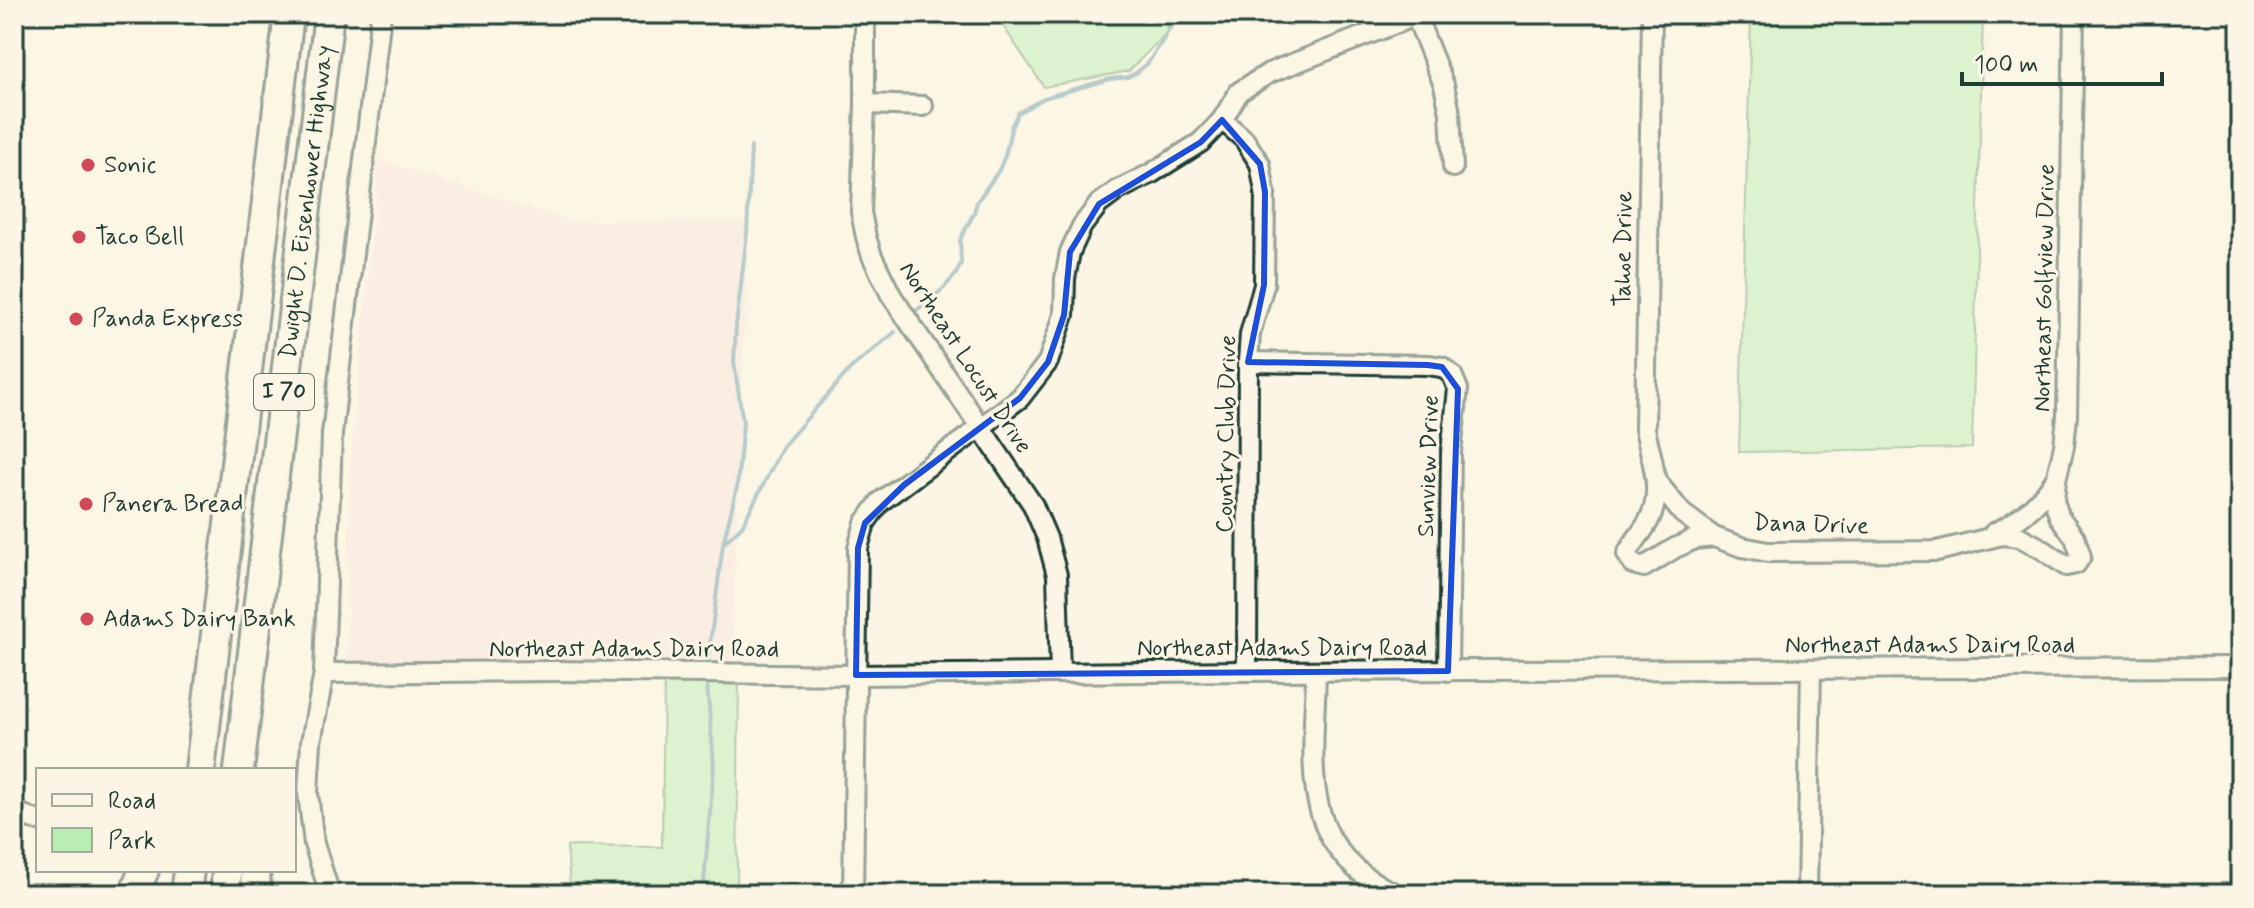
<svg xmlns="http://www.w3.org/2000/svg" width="2254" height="908" viewBox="0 0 2254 908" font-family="Mynerve,sans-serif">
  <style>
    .built { fill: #f9e4df }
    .green { fill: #b8eeb1; stroke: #6c9672; stroke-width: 2 }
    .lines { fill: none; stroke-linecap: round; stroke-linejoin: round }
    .stream { stroke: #6698a8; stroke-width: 4 }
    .minor-casing { stroke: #1f3d34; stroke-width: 24 }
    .highway-casing { stroke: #1f3d34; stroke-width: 34 }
    .minor { stroke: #fcf5e5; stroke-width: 18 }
    .highway { stroke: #fcf5e5; stroke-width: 28 }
    .marked { fill: none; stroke: #1d4ed8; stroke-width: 6; stroke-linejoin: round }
    .poi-dot { fill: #d1495b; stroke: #fcf5e5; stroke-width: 3 }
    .labels { text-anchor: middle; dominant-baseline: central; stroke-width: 6; stroke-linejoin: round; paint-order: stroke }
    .shield { fill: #fcf5e5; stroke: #617469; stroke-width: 2 }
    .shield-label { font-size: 22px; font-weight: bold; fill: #1f3d34 }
    .poi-label { font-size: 24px; fill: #1f3d34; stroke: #fcf5e5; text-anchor: start }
    .street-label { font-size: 24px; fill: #1f3d34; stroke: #fcf5e5 }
  </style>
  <rect width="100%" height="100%" fill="#fcf5e5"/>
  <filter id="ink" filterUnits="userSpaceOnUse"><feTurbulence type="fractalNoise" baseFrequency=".0125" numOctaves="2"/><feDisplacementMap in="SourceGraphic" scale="16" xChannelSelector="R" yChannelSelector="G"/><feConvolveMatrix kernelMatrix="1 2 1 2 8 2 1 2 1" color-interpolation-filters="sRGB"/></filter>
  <g filter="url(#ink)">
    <path class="built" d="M379,160L571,221H748L731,667L347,664L350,469Z"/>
    <g class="green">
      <path d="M995,14H1185L1129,71L1044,87Z"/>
      <path d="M1751,14H1983L1972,448L1739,452Z"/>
      <path d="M664,673H739L737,894H610L570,886L567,846L662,847Z"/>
    </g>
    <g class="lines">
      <g class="stream">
        <path d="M917,310L943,289L956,274L961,263L960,240L974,213L977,202L999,170L1005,156L1012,125L1018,113L1044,98L1110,79L1128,77L1136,73L1148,63L1166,35L1174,14"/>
        <path d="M725,542L742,526L783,446L851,368L895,332"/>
        <path d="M707,667L723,544L737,487L743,423L734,362L736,326L747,233L751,147"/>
        <path d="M703,894L714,765L707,686"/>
      </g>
      <defs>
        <g id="minor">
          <path d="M865,14V104L861,212L866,237L872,256L891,295L1033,505L1047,538L1057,575L1060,673"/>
          <path d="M1652,14L1645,429C1651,459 1665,492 1648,522C1642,533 1633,542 1627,554L1633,564L1644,567L1675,548L1695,539L1714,537L1742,547L1768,552L1937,551L2002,535L2020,537L2042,549L2066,566L2076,564L2081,556L2075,538L2059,516L2054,500L2056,480L2064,446L2067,416L2074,14"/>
          <path d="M1416,16L1444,85L1450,113L1453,167"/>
          <path d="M865,104L923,106"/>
          <path d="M1222,120L1244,139L1260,164L1265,192L1264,285L1250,334L1248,362L1247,671"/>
          <path d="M1248,362L1428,365L1442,367L1452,375L1458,389L1451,452L1448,671"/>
          <path d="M1658,483L1682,513L1714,537"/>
          <path d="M1994,533C2020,521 2039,504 2055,480"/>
          <path d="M1316,672C1314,763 1295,848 1396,894"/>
          <path d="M324,673L555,671L856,675L1247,671L2240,667"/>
          <path d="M14,811L38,821"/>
          <path d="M330,894L314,844L308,793L311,742L324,673L332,434L381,14"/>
          <path d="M853,894L858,548L865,523L880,502L1020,398L1048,362L1064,315L1065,279L1070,252L1082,226L1099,204L1118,190L1152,173L1201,142L1222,120L1239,92L1269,73L1420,14"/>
          <path d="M1807,894L1811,669"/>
        </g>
        <g id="highway">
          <path d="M200,770L289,14"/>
          <path id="s1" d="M239,770L329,14"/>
          <path d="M255,870L256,894"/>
          <path d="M134,894L144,870"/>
          <path d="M186,894L189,870"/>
          <path d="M225,894L227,870"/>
        </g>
      </defs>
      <use href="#minor" class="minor-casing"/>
      <use href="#highway" class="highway-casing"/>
      <use href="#minor" class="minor"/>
      <use href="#highway" class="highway"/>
    </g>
  </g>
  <path d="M0 0H2254V908H0ZM1222,120L1260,164L1265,192L1264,285L1248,362L1428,365L1442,367L1458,389L1448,671L856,675L858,548L865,523L904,485L1020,398L1048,362L1064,315L1070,252L1099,204L1201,142Z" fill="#fcf5e5" fill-opacity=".55" fill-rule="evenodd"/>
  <path class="marked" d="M1222,120L1260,164L1265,192L1264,285L1248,362L1428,365L1442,367L1458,389L1448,671L856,675L858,548L865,523L904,485L1020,398L1048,362L1064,315L1070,252L1099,204L1201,142Z"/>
  <g class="poi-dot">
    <circle cx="88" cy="165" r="8"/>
    <circle cx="79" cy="237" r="8"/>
    <circle cx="76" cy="319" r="8"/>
    <circle cx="86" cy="504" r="8"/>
    <circle cx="87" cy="619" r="8"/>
  </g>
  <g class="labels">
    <rect class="shield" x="254" y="374" width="60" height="36" rx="6"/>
    <g class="shield-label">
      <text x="284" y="392">I 70</text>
    </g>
    <g class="poi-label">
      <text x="104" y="165">Sonic</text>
      <text x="95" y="237">Taco Bell</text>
      <text x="92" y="319">Panda Express</text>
      <text x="102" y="504">Panera Bread</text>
      <text x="103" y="619">Adams Dairy Bank</text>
    </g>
    <g class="street-label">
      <text stroke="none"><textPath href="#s1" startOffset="572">Dwight D. Eisenhower Highway</textPath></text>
      <text transform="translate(1624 249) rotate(-89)">Tahoe Drive</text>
      <text transform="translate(2045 288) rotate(-89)">Northeast Golfview Drive</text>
      <text transform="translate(965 358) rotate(57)">Northeast Locust Drive</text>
      <text transform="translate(1227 434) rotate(-89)">Country Club Drive</text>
      <text transform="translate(1429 466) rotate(-88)">Sunview Drive</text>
      <text transform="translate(1811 525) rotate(2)">Dana Drive</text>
      <text x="1930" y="645">Northeast Adams Dairy Road</text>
      <text x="1282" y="648">Northeast Adams Dairy Road</text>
      <text x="634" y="649">Northeast Adams Dairy Road</text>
    </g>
  </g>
  <rect width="2254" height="908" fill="none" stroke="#fcf5e5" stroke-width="48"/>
  <rect x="24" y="24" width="2206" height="860" fill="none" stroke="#1f3d34" stroke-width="3" filter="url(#ink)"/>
  <rect x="36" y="768" width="260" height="104" fill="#fcf5e5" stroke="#a4ab9e" stroke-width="2"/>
  <rect x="52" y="794" width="40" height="12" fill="#fcf5e5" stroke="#a4ab9e" stroke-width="2"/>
  <text x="108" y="808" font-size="24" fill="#1f3d34">Road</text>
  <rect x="52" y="828" width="40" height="24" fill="#b8eeb1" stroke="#a4ab9e" stroke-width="2"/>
  <text x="108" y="848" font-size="24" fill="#1f3d34">Park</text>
  <path d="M1962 72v12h200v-12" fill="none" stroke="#1f3d34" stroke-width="4"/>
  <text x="1974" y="72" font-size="24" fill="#1f3d34" stroke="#fcf5e5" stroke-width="6" paint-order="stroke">100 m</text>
</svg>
